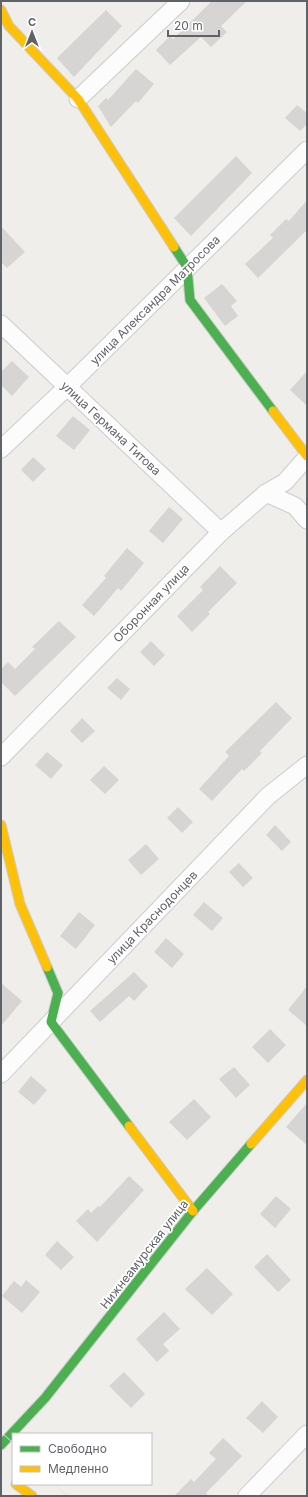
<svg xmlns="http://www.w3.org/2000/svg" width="308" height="1497" viewBox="0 0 308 1497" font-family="Inter,sans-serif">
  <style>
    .building { fill: #d6d5d3 }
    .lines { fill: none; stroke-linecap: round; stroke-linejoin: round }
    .street-casing { stroke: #cbcccc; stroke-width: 19 }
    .fast-casing { stroke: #cacacb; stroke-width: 11 }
    .slow-casing { stroke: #cacacb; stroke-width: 11 }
    .street { stroke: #fdfcfc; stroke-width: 17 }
    .fast { stroke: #4caf50; stroke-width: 9 }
    .slow { stroke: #ffc107; stroke-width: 9 }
    .tram { stroke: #e4e4e4; stroke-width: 1 }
    .labels { text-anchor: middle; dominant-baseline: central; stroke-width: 3.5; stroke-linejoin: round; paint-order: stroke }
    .street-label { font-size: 12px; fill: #5f6368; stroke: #fff }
  </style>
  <rect width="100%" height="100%" fill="#efeeea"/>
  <g class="building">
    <path d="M212,1H247L221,26L227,32L211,47L201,37L170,65L156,50L170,36L173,39Z"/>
    <path d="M106,10L122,26L74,77L57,58Z"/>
    <path d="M136,69L154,84L138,103L136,101L111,127L98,106L106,98L108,100Z"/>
    <path d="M297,105L307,113V124L300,131L285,118Z"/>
    <path d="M236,156L252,173L191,236L174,218Z"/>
    <path d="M307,200V230L258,278L245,264L273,238L270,235L286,219L289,221Z"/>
    <path d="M1,226L25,252L7,268L1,262Z"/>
    <path d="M222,284L237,301L231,306L238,316L225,326L204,298Z"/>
    <path d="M12,361L29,377L12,396L1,385V372Z"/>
    <path d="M307,371V406L290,390Z"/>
    <path d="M73,416L90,430L74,450L56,436Z"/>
    <path d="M33,457L46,469L33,482L21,470Z"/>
    <path d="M169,507L183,519L163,543L149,531Z"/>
    <path d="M127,548L144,563L121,591L118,588L94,616L82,605L106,578L104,576Z"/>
    <path d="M220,566L237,583L208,612L210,614L192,632L177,616L203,590L200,587Z"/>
    <path d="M59,621L76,637L15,696L1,682V669L8,662L15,669L35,649L32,647Z"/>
    <path d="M151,641L165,655L154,666L140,652Z"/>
    <path d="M117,678L130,689L121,700L107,688Z"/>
    <path d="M276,702L292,718L260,751L262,753L244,771L242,769L212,801L199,789L229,756L225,752Z"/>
    <path d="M82,718L95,731L82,743L70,731Z"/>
    <path d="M47,752L63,765L51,779L35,765Z"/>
    <path d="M104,766L119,780L105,794L90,780Z"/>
    <path d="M178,807L193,822L182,833L167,818Z"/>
    <path d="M275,825L291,842L282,851L266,835Z"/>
    <path d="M146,844L159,859L141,875L128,860Z"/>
    <path d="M239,863L253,878L243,887L229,872Z"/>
    <path d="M204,902L223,918L212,931L193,915Z"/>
    <path d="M79,912L95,925L76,949L60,936Z"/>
    <path d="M166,938L184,954L172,968L154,952Z"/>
    <path d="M134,972L148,986L134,1001L129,996L100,1022L90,1011Z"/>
    <path d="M1,983L22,1001L1,1026Z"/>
    <path d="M307,986V1026L288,1010Z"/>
    <path d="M270,1029L286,1045L268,1063L252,1047Z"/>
    <path d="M234,1067L250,1085L236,1098L219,1079Z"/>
    <path d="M31,1076L47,1090L34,1105L18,1092Z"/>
    <path d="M194,1099L211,1117L187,1140L169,1122Z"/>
    <path d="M307,1103V1145L286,1127Z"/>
    <path d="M129,1176L144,1190L97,1242L76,1221L88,1209L91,1213L98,1206L100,1207Z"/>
    <path d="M276,1196L291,1209L275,1228L260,1214Z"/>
    <path d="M57,1241L74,1257L61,1270L45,1255Z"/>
    <path d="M267,1254L291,1280L278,1292L254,1267Z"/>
    <path d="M207,1268L233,1294L212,1315L185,1289Z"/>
    <path d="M26,1280L40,1292L22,1313L2,1296L14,1281L21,1287Z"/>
    <path d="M164,1312L180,1329L163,1344L169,1351L157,1362L136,1339Z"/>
    <path d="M124,1372L145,1394L131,1408L109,1386Z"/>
    <path d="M262,1401L278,1417L263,1433L246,1418Z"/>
    <path d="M223,1438L242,1456L206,1493L208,1496H174L191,1479L194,1482L216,1459L209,1453Z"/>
  </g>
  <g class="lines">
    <defs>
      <g id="street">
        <path d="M78,99L181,1"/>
        <path d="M1,324L221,532"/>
        <path d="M1,449L67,387L307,150"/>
        <path d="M266,493L295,506L307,520"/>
        <path d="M1,757L221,532L266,493L285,482L307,457"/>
        <path d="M1,1074L268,796L307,765"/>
        <path d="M247,1496L307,1434"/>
      </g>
      <g id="fast">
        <path d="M174,247L187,267L190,300L273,411"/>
        <path d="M47,967L58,993L51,1022L129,1126"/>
        <path d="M1,1445L45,1398L193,1211L251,1144"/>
      </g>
      <g id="slow">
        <path d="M1,10L9,26L78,99L174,247"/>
        <path d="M273,411L307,456"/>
        <path d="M1,825L20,904L47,967"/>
        <path d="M129,1126L193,1211"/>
        <path d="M251,1144L307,1080"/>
        <path d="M16,1484L32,1496"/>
      </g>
    </defs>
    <use href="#street" class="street-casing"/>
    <use href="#fast" class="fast-casing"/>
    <use href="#slow" class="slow-casing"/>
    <use href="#street" class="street"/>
    <use href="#fast" class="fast"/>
    <use href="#slow" class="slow"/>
    <g class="tram">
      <path d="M1,1432L13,1443"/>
      <path d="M55,1484L67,1496"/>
    </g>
  </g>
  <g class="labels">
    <g class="street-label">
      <text transform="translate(155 300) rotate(-45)">улица Александра Матросова</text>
      <text transform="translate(111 428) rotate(43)">улица Германа Титова</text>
      <text transform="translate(151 603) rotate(-46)">Оборонная улица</text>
      <text transform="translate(152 917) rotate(-46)">улица Краснодонцев</text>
      <text transform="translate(144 1254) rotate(-52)">Нижнеамурская улица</text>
    </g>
  </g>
  <rect width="308" height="1497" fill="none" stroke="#5f6368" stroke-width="4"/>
  <rect x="12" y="1433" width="140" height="52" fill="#ffffff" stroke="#bfc1c3"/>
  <rect x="20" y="1446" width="20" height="6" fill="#4caf50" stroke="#bfc1c3"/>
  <text x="48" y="1453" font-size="12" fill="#5f6368">Свободно</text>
  <rect x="20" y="1466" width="20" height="6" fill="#ffc107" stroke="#bfc1c3"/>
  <text x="48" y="1473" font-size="12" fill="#5f6368">Медленно</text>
  <g transform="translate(32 32)" stroke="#ffffff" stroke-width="3" paint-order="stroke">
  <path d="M0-3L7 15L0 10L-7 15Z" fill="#5f6368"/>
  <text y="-6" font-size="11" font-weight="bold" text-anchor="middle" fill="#5f6368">С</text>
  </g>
  <path d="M168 30v6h51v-6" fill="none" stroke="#5f6368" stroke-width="2"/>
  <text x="174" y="30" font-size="12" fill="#5f6368" stroke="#ffffff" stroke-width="3" paint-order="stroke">20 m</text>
</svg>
